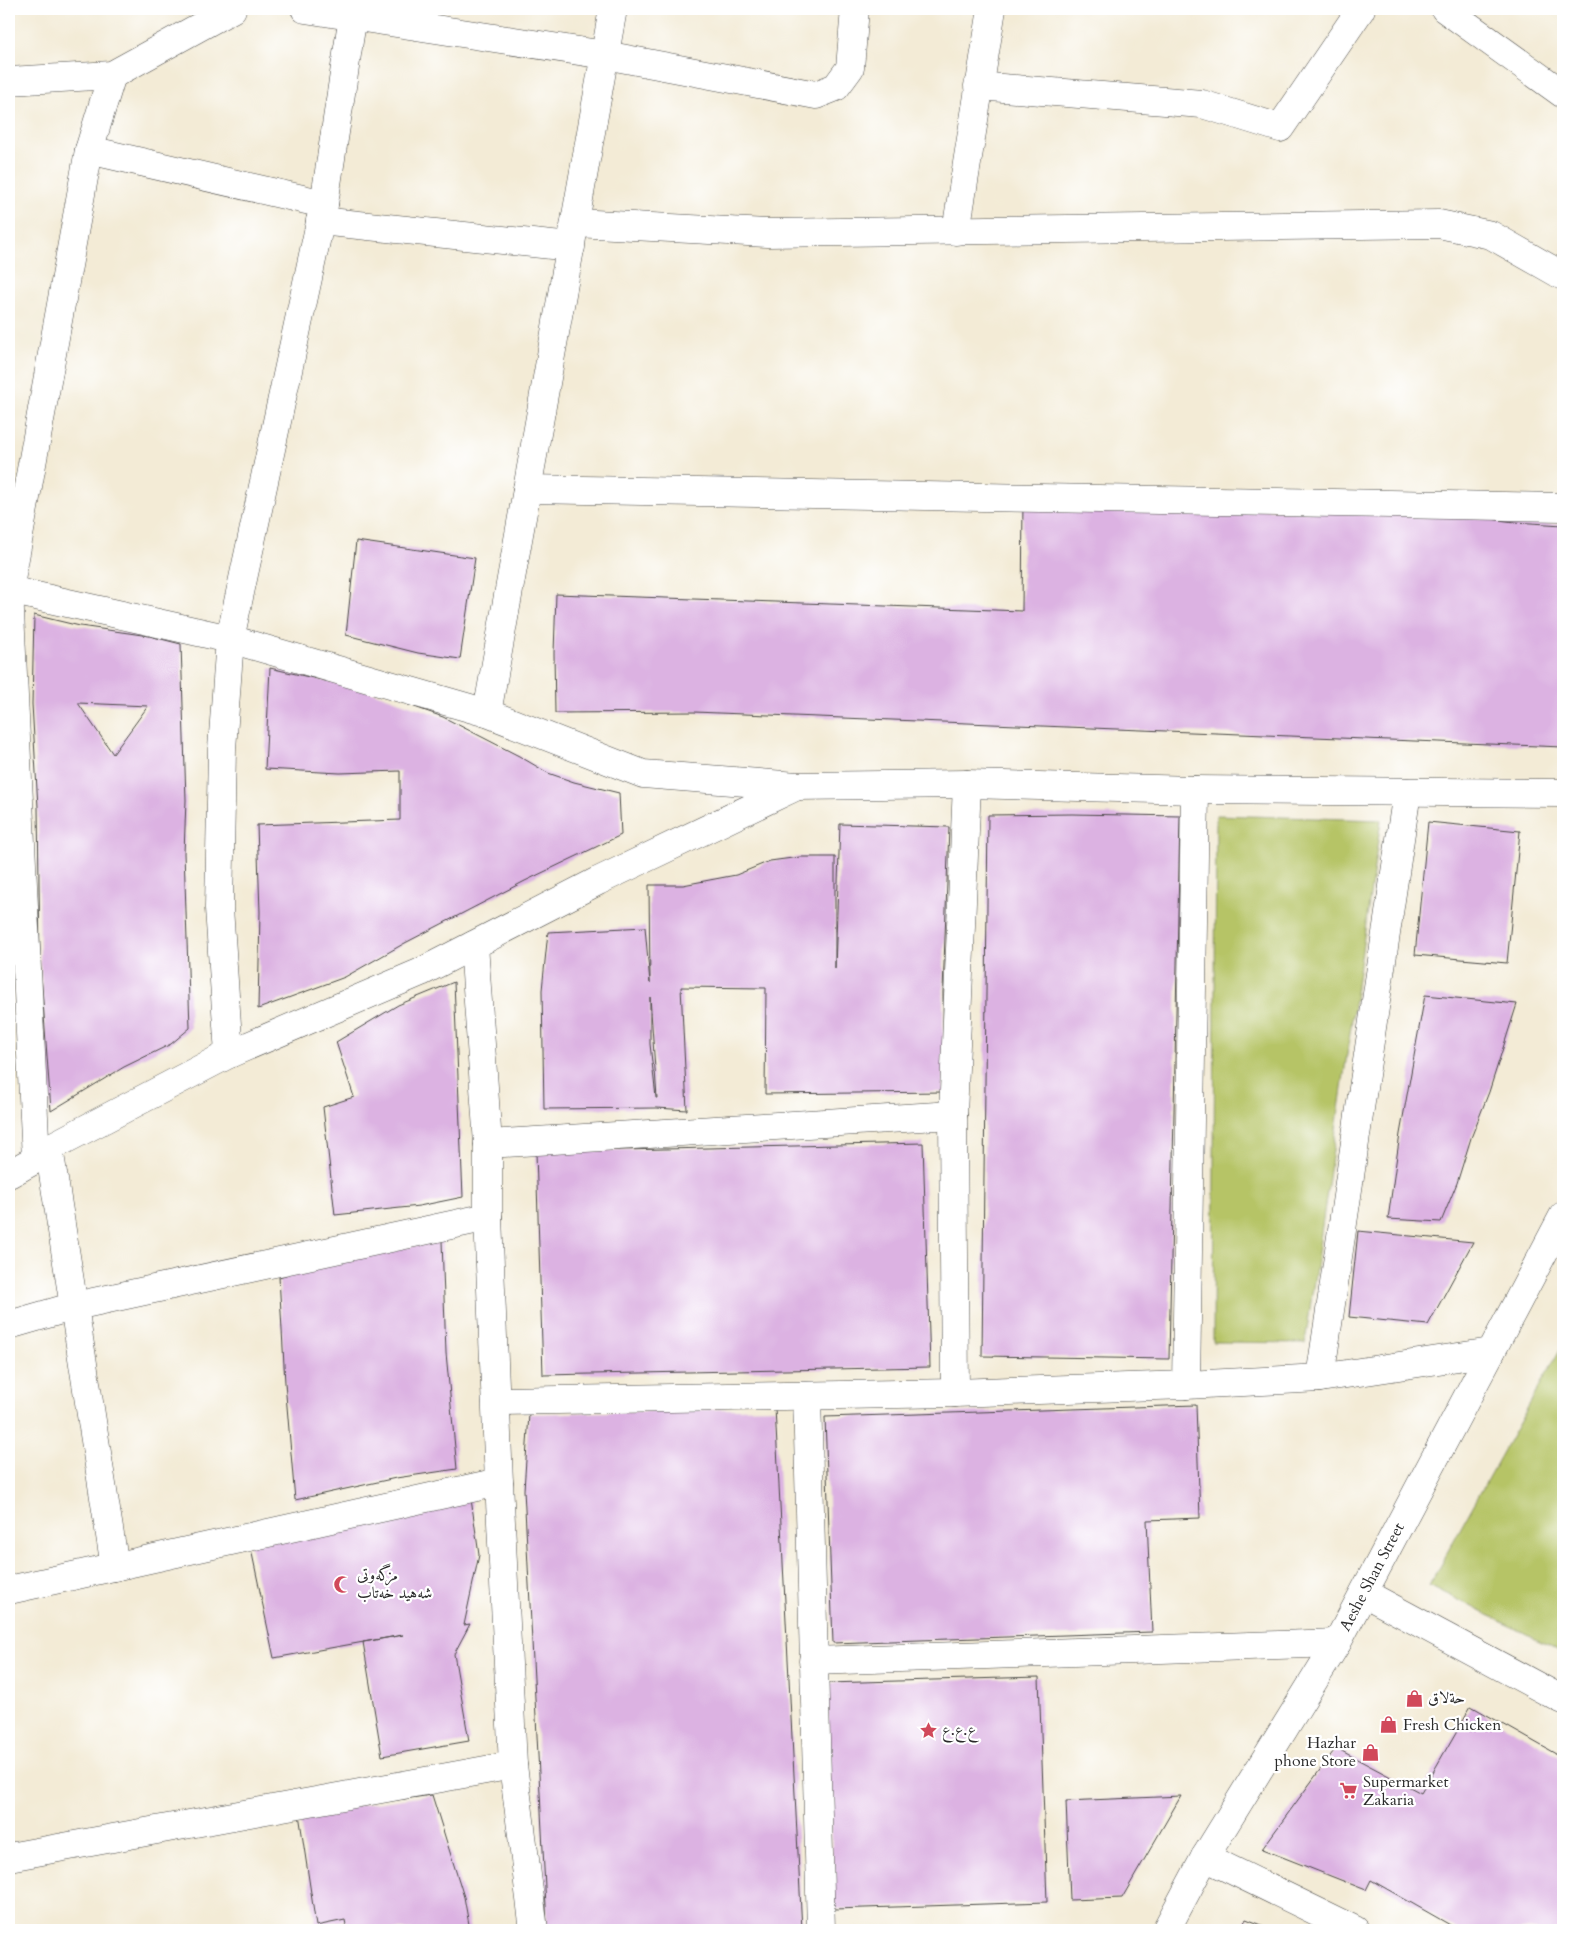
<svg xmlns="http://www.w3.org/2000/svg" width="1572" height="1939" viewBox="0 0 1572 1939" font-family="Cardo,Amiri,serif">
  <style>
    .green { fill: #b6c466; stroke: #707848 }
    .building { fill: #dcb2e2; fill-rule: evenodd }
    .lines { fill: none; stroke-linecap: round; stroke-linejoin: round }
    .minor-casing { stroke: #494845; stroke-width: 29 }
    .tertiary-casing { stroke: #494845; stroke-width: 29 }
    .minor { stroke: #fff; stroke-width: 28 }
    .tertiary { stroke: #fff; stroke-width: 28 }
    .labels { text-anchor: middle; dominant-baseline: central; stroke-width: 4.5; stroke-linejoin: round; paint-order: stroke }
    .poi-label { font-size: 16px; fill: #2b2b2b; stroke: #fff; text-anchor: start }
    .street-label { font-size: 16px; fill: #2b2b2b; stroke: #fff }
  </style>
  <rect width="100%" height="100%" fill="#fff"/>
  <filter id="ink" filterUnits="userSpaceOnUse"><feTurbulence type="fractalNoise" baseFrequency=".02" numOctaves="2"/><feDisplacementMap in="SourceGraphic" scale="10" xChannelSelector="R" yChannelSelector="G"/><feConvolveMatrix kernelMatrix="1 2 1 2 8 2 1 2 1" color-interpolation-filters="sRGB"/></filter>
  <filter id="wash" filterUnits="userSpaceOnUse"><feTurbulence type="fractalNoise" baseFrequency=".0096" numOctaves="4" result="noise"/><feDisplacementMap in="SourceGraphic" scale="20" xChannelSelector="R" yChannelSelector="G"/><feGaussianBlur stdDeviation="1.12" result="paint"/><feColorMatrix in="noise" values="0 0 0 0 0 0 0 0 0 0 0 0 0 0 0 0 0 1.4 0 .05"/><feComposite in="paint" operator="in"/></filter>
  <g filter="url(#wash)">
    <rect width="100%" height="100%" fill="#f3ebd6"/>
    <g class="green">
      <path d="M1216,815L1381,820L1305,1343L1213,1342Z"/>
      <path d="M1563,1344V1653L1429,1585Z"/>
    </g>
    <g id="blocks">
      <g class="building">
        <path d="M1023,501L1473,517L1515,522L1563,525V747L694,712L555,713L554,653L556,594L1022,611Z"/>
        <path d="M356,541L475,558L460,659L418,653L346,635Z"/>
        <path d="M34,615L80,626L149,636L181,644L186,800L184,853L190,1028L171,1044L124,1067L51,1111L40,960L38,807L32,704ZM78,703L148,706L113,754Z"/>
        <path d="M270,668L369,691L443,717L519,756L548,773L574,782L619,793L621,835L525,881L405,943L345,977L258,1009L260,912L257,825L400,820V771L340,773L265,769Z"/>
        <path d="M1072,814L1180,816L1169,1359L982,1356L988,815Z"/>
        <path d="M1428,822L1520,831L1507,963L1415,955Z"/>
        <path d="M840,824L949,827L943,992L944,1092L765,1094L766,988L681,987L687,1110L657,1108L544,1109L542,990L548,932L645,927L650,983L649,885H683L736,875L770,861L800,857H835V969ZM650,997L657,1098H656L650,1044Z"/>
        <path d="M454,982L463,1197L419,1206L335,1215L323,1107L354,1097L336,1042L398,1005Z"/>
        <path d="M1425,995L1517,1004L1489,1092L1471,1138L1457,1183L1441,1222L1388,1219L1400,1134Z"/>
        <path d="M923,1143L930,1367L543,1375L536,1152Z"/>
        <path d="M1358,1231L1473,1242L1428,1325L1349,1317Z"/>
        <path d="M442,1241L446,1353L457,1469L396,1478L295,1500L285,1383L279,1277L334,1260Z"/>
        <path d="M1196,1405L1200,1518L1147,1520L1152,1632L833,1643L825,1417Z"/>
        <path d="M775,1408L802,1930H549L547,1925L524,1490L529,1414Z"/>
        <path d="M471,1499L479,1555L464,1625L470,1624L454,1654L469,1741L382,1756L363,1642L403,1635L274,1658L250,1544Z"/>
        <path d="M1039,1677L1047,1902L834,1909L827,1683Z"/>
        <path d="M1471,1706L1563,1758V1930H1459L1371,1880L1366,1890L1262,1849L1336,1748L1421,1793Z"/>
        <path d="M432,1795L464,1897L470,1930H347L345,1920L316,1926L299,1814Z"/>
        <path d="M1181,1796L1122,1898L1070,1900L1066,1801Z"/>
        <path d="M1246,1919L1275,1930H1240Z"/>
      </g>
    </g>
  </g>
  <g filter="url(#ink)">
    <use href="#blocks" fill-opacity="0" stroke="#494845" stroke-width="1"/>
    <g class="lines">
      <defs>
        <g id="minor">
          <path d="M305,9L605,55L816,95L836,87L850,68L855,9"/>
          <path d="M1445,9L1563,94"/>
          <path d="M9,81L112,75L232,9"/>
          <path d="M978,86L1202,104L1280,128L1361,9"/>
          <path d="M89,150L324,204"/>
          <path d="M320,221L571,247"/>
          <path d="M575,223L767,233L1439,224L1491,235L1563,276"/>
          <path d="M956,231L992,9"/>
          <path d="M527,489L1563,507"/>
          <path d="M9,590L230,639L487,713L643,774L797,786L967,784L1195,790L1563,793"/>
          <path d="M487,713L613,9"/>
          <path d="M474,945L488,1144V1217L499,1482L513,1765L534,1930"/>
          <path d="M229,1054L219,908L222,749L230,639L324,204L353,15"/>
          <path d="M488,1144L953,1115"/>
          <path d="M49,1148L115,1567"/>
          <path d="M36,1159L9,591L89,150L112,75"/>
          <path d="M9,1174L36,1159L49,1148L229,1054L421,972L598,881L795,787"/>
          <path d="M9,1325L75,1306L488,1217"/>
          <path d="M1320,1378L1407,792"/>
          <path d="M1186,1385L1195,790"/>
          <path d="M955,1393L953,1115L967,784"/>
          <path d="M807,1396L821,1930"/>
          <path d="M496,1401L955,1393L1186,1385L1320,1378L1491,1352"/>
          <path d="M9,1590L499,1482"/>
          <path d="M1364,1593L1563,1700"/>
          <path d="M813,1661L1337,1643"/>
          <path d="M9,1857L513,1765"/>
          <path d="M1205,1857L1355,1930"/>
        </g>
        <g id="tertiary">
          <path id="s1" d="M1166,1930L1205,1857L1337,1643L1563,1216"/>
        </g>
      </defs>
      <use href="#minor" class="minor-casing"/>
      <use href="#tertiary" class="tertiary-casing"/>
      <use href="#minor" class="minor"/>
      <use href="#tertiary" class="tertiary"/>
    </g>
  </g>
  <defs>
    <symbol id="mosque-bare" viewBox="-9 -9 18 18"><path d="M3.5-4.9A6 6 0 1 0 3.5 4.9A5 5 0 1 1 3.5-4.9Z" fill="#d1495b" stroke="#fff" stroke-width="2.5" paint-order="stroke"/></symbol>
    <symbol id="shop-bare" viewBox="-9 -9 18 18"><path d="M-5-2.5h2.3a2.7 3.5 0 0 1 5.4 0H5L5.5 6h-11ZM-1.5-2.5h3a1.5 2.3 0 0 0-3 0Z" fill="#d1495b" stroke="#fff" stroke-width="2.5" paint-order="stroke"/></symbol>
    <symbol id="sight-bare" viewBox="-9 -9 18 18"><path d="M0-6L1.8-2.2L6-1.7L2.9 1.2L3.7 5.4L0 3.3L-3.7 5.4L-2.9 1.2L-6-1.7L-1.8-2.2Z" fill="#d1495b" stroke="#fff" stroke-width="2.5" paint-order="stroke"/></symbol>
    <symbol id="supermarket-bare" viewBox="-9 -9 18 18"><path d="M-6-5.5h2.5l.6 2H6L4.5 2H-2.5L-4.4-4H-6ZM-1.5 3.2a1.3 1.3 0 1 0 .1 0ZM3 3.2a1.3 1.3 0 1 0 .1 0Z" fill="#d1495b" stroke="#fff" stroke-width="2.5" paint-order="stroke"/></symbol>
  </defs>
  <g fill-rule="evenodd">
    <use href="#mosque-bare" x="330" y="1572" width="25" height="25"/>
    <use href="#shop-bare" x="1402" y="1686" width="25" height="25"/>
    <use href="#shop-bare" x="1376" y="1712" width="25" height="25"/>
    <use href="#sight-bare" x="916" y="1718" width="25" height="25"/>
    <use href="#shop-bare" x="1358" y="1740" width="25" height="25"/>
    <use href="#supermarket-bare" x="1336" y="1778" width="25" height="25"/>
  </g>
  <g class="labels">
    <g class="poi-label">
      <text x="357" y="1575">مزگەوتی<tspan x="357" dy="18">شەهید خەتاب</tspan></text>
      <text x="1428" y="1698">حةلاق</text>
      <text x="1403" y="1725">Fresh Chicken</text>
      <text x="942" y="1730">ع.ع.ع</text>
      <text x="1356" y="1743" text-anchor="end">Hazhar<tspan x="1356" dy="18">phone Store</tspan></text>
      <text x="1363" y="1782">Supermarket<tspan x="1363" dy="18">Zakaria</tspan></text>
    </g>
    <g class="street-label">
      <text stroke="none"><textPath href="#s1" startOffset="409">Aeshe Shan Street</textPath></text>
    </g>
  </g>
  <rect width="1572" height="1939" fill="none" stroke="#fff" stroke-width="30"/>
</svg>
